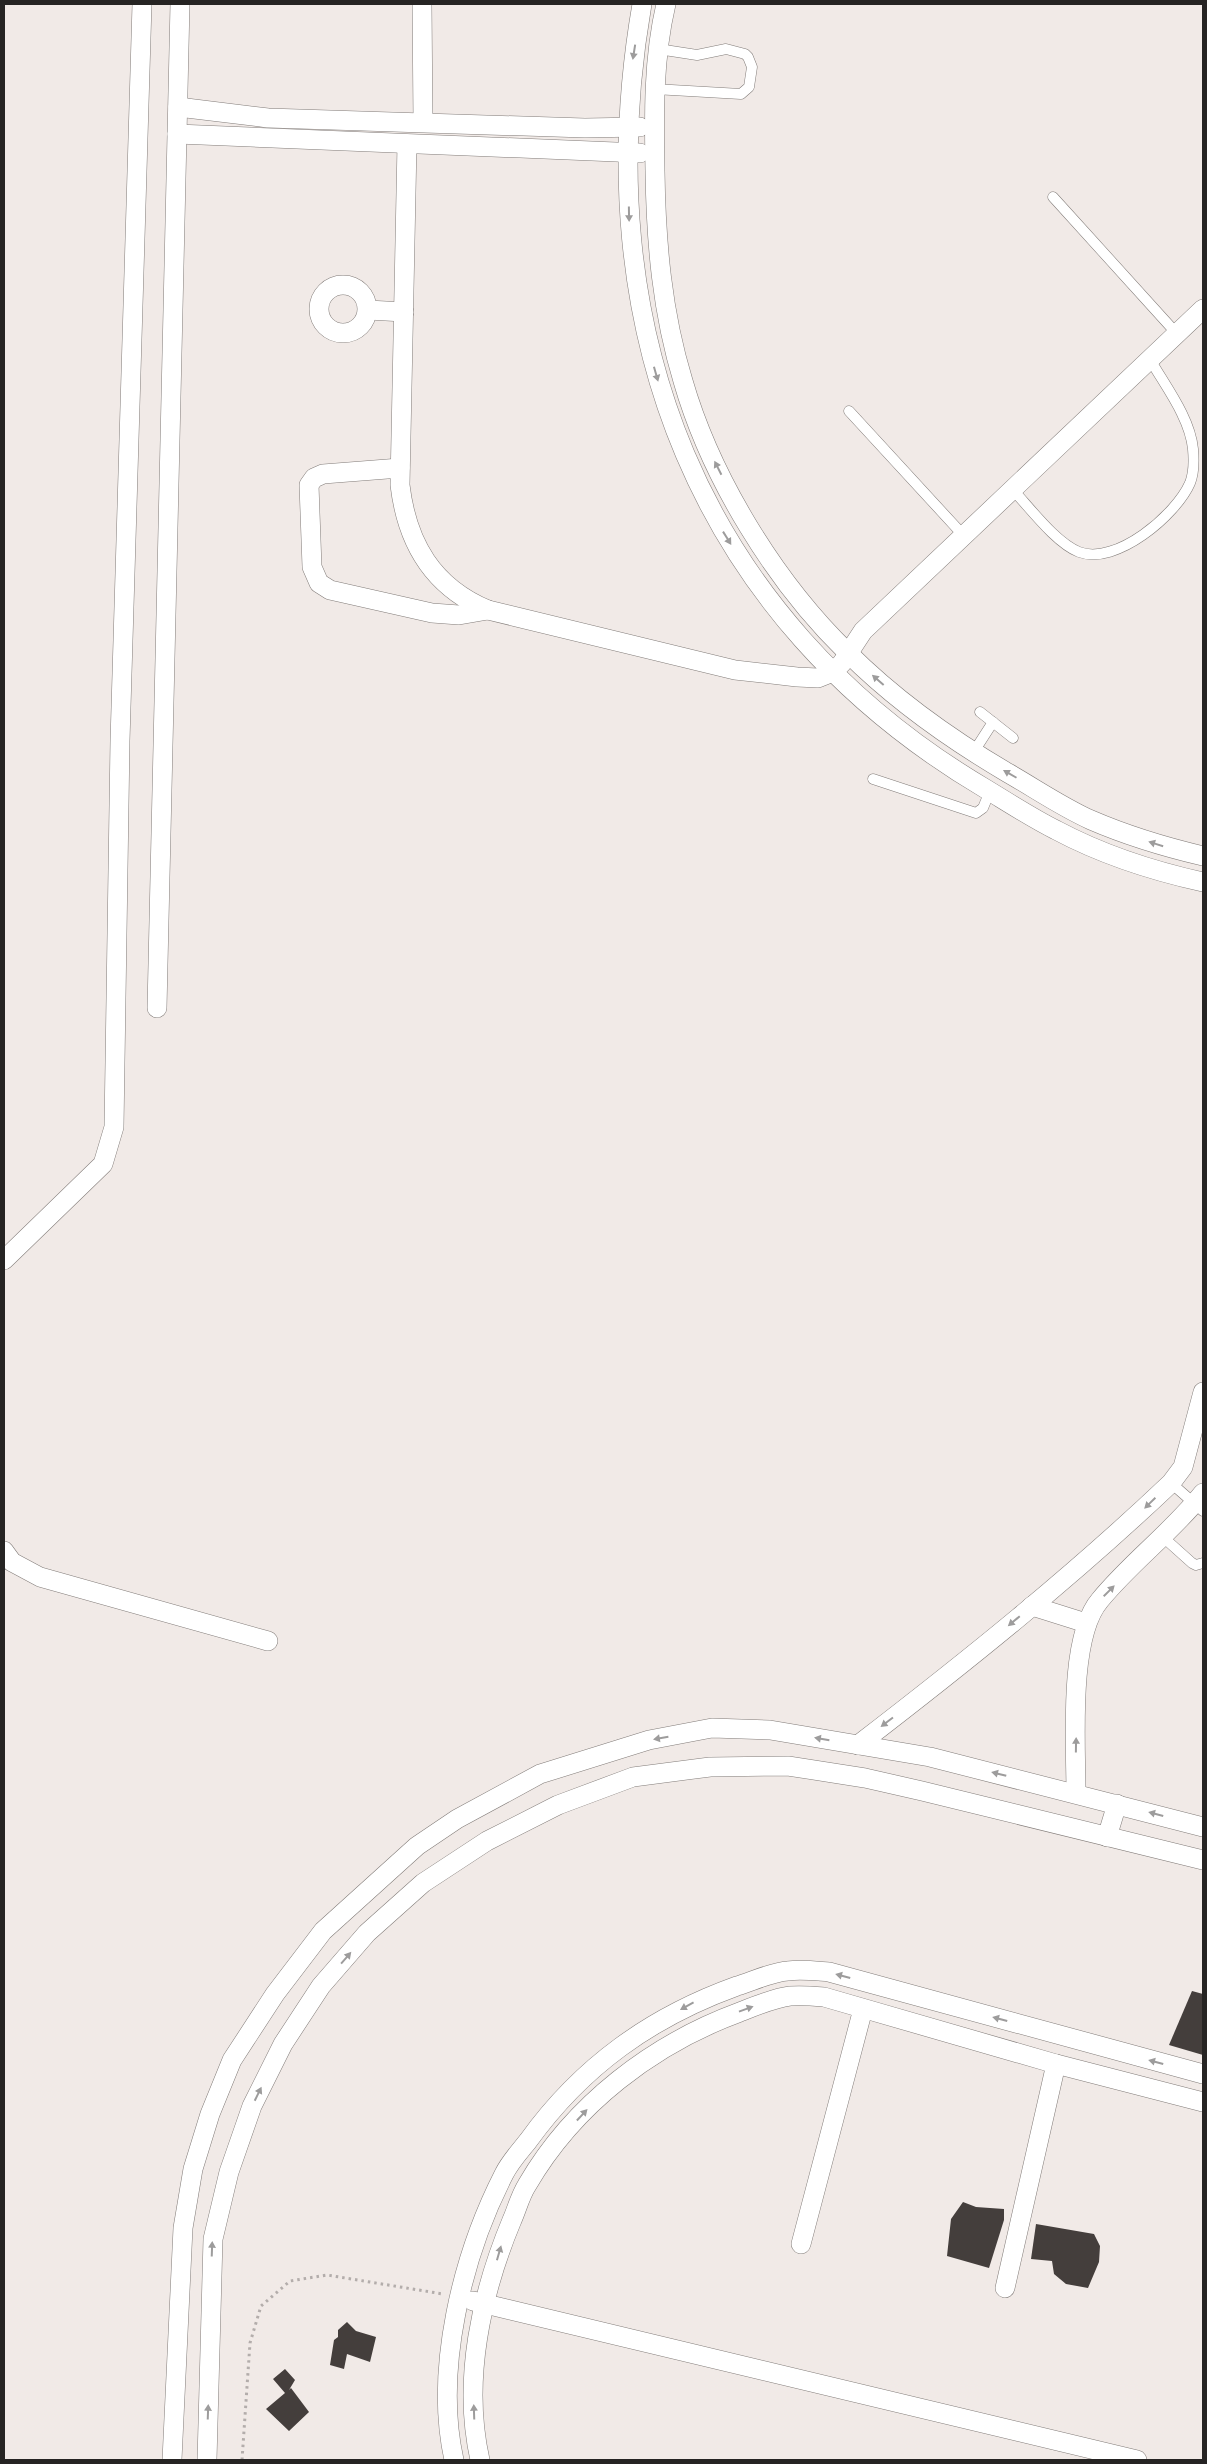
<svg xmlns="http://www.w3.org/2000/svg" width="1207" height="2464" viewBox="0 0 1207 2464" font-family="Arial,sans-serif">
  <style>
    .building { fill: #443e3c }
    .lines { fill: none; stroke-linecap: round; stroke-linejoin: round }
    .service-casing { stroke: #827c79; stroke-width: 11 }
    .minor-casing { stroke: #827c79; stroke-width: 20 }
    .path { stroke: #b3adab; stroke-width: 3; stroke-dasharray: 2.5 4; stroke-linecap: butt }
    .service { stroke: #fff; stroke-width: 10 }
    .minor { stroke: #fff; stroke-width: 19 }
    .oneway { fill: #9d9c9c }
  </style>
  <rect width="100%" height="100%" fill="#f1eae7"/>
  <g class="building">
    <path d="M1192,1991L1203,1994V2055L1169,2045Z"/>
    <path d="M963,2202L976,2207L1004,2209V2220L989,2268L947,2256L951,2219Z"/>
    <path d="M1036,2224L1094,2234L1100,2246L1099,2262L1088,2288L1066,2284L1054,2274L1052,2261L1031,2259Z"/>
    <path d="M347,2322L356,2331L376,2337L370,2362L347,2354L344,2369L330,2365L334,2340L338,2337V2330Z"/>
    <path d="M285,2369L295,2380L289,2390L291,2388L309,2412L289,2431L266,2409L285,2393L273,2379Z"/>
  </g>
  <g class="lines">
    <defs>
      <g id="service">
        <path d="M654,89L741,94L749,87L752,67L748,57L745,54L726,49L697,55L658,49"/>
        <path d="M1053,197L1178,335"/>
        <path d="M849,411L964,536"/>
        <path d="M1013,490C1030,508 1056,543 1079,552C1116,566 1176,515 1190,483C1194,473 1194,460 1193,449C1190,418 1166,387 1151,361"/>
        <path d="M980,712L1013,738"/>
        <path d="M973,753L993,722"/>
        <path d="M873,779L976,813L983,808L990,791"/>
        <path d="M1171,1483L1203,1511"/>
        <path d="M1163,1537L1192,1563L1196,1565L1203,1563"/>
      </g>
      <g id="minor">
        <path d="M422,4L423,122"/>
        <path d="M642,4C586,327 698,619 986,789C1009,803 1032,818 1056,830C1101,854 1153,871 1203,882"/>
        <path d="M666,4C653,59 654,115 655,171C656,243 662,312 683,381C711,478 775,582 847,652C895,700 950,739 1008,773C1036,789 1062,807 1091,820C1128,836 1165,847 1203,856"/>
        <path d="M178,107L268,118L585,128L640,127"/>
        <path d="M177,134L640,153"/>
        <path d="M407,144L400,485C407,544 433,587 488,610L735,670L797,677L818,678L833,672L842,663L863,631L1203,309"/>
        <circle cx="343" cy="309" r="24"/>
        <path d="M368,310L404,312"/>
        <path d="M400,468L323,474L314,478L309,485L312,567L319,583L330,590L432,613L459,615L488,610"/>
        <path d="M157,1008L180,4"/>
        <path d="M4,1260L103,1164L114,1127L120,741L142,4"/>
        <path d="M4,1551L12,1562L40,1577L268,1641"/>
        <path d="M1032,1606L1086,1623"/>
        <path d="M858,1745C966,1662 1072,1577 1171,1483L1183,1467L1203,1392"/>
        <path d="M1076,1793C1076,1744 1068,1637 1100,1600C1131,1562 1172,1532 1203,1493"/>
        <path d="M1107,1837L1117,1804"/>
        <path d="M801,2244L863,2009"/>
        <path d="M1005,2288L1056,2064"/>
        <path d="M473,2301L1137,2460"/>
        <path d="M172,2460L183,2228L193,2169L210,2114L232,2060L275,1994L323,1931L417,1846L457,1819L540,1774L649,1740L712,1728L770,1730L930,1757L1203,1827"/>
        <path d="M207,2460L213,2239L229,2172L252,2106L283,2044L321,1986L367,1933L423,1883L487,1841L558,1805L633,1777L710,1767L788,1766L865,1778L922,1791L1203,1860"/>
        <path d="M454,2460C434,2370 462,2256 504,2174C510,2162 520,2151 528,2141C582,2066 651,2017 737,1986C753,1981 772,1972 788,1971C801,1969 816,1971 829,1972L1203,2074"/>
        <path d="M480,2460C462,2381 481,2294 512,2220C517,2209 520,2196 527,2185C574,2104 653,2044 740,2012C755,2006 774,1998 790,1996C801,1995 813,1996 824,1997L1056,2064L1203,2102"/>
      </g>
    </defs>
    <use href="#service" class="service-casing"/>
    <use href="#minor" class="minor-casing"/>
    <path class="path" d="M242,2460L250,2343L261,2306L290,2281L327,2275L443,2294"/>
    <use href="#service" class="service"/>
    <use href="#minor" class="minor"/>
  </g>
  <defs><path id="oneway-solid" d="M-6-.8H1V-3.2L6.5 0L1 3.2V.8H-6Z" transform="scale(1.25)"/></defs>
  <g class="oneway">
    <use href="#oneway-solid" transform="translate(634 52) rotate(99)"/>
    <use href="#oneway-solid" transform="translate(629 214) rotate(89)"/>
    <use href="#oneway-solid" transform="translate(656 374) rotate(74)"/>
    <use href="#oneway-solid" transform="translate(718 468) rotate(-117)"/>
    <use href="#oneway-solid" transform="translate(727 538) rotate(58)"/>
    <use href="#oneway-solid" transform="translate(878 680) rotate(-139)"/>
    <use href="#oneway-solid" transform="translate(1010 774) rotate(-150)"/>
    <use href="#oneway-solid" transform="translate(1156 844) rotate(-163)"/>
    <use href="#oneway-solid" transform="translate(1150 1503) rotate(136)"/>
    <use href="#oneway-solid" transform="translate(1109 1591) rotate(-45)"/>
    <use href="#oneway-solid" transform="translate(1014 1621) rotate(140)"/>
    <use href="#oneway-solid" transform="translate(887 1722) rotate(143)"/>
    <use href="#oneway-solid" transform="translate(661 1738) rotate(170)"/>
    <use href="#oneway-solid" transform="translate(822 1739) rotate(-170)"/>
    <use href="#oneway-solid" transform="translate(1076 1745) rotate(-89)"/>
    <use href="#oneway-solid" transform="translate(999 1774) rotate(-166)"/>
    <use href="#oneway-solid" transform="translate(1156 1814) rotate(-165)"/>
    <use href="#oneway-solid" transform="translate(346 1958) rotate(-49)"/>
    <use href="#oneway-solid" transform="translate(843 1976) rotate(-165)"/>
    <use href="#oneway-solid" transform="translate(687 2006) rotate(151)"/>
    <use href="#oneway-solid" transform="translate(746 2009) rotate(-20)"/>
    <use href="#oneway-solid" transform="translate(1000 2019) rotate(-165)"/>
    <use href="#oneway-solid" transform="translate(1156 2062) rotate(-165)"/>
    <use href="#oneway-solid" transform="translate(258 2094) rotate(-64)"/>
    <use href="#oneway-solid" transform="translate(582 2115) rotate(-47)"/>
    <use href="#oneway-solid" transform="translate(212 2249) rotate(-88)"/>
    <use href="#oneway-solid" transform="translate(499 2253) rotate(-74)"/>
    <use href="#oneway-solid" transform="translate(208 2412) rotate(-88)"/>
    <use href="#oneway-solid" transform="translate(474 2412) rotate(-92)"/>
  </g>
  <rect width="1207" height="2464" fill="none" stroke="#262423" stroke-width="10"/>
</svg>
